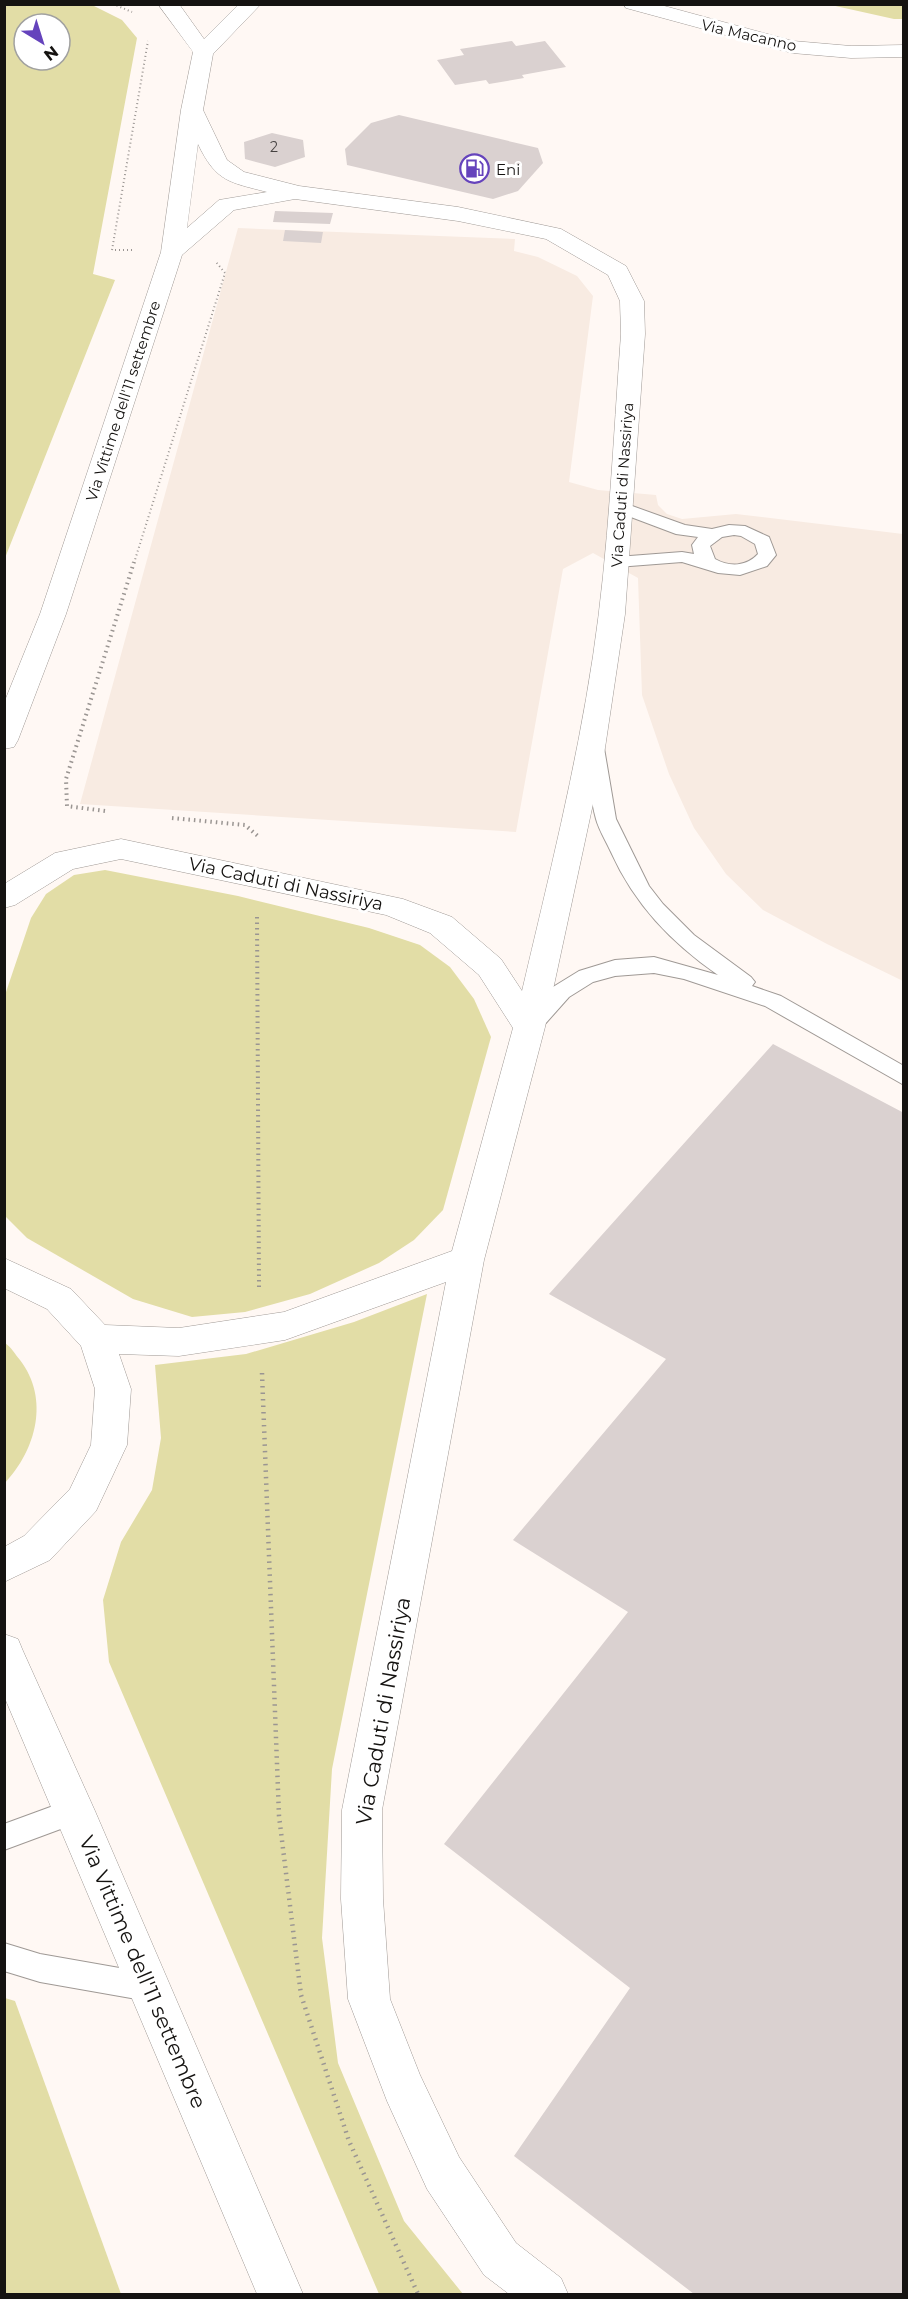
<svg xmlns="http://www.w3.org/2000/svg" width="908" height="2299" viewBox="0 0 908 2299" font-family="Montserrat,sans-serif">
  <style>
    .built { fill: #f8ebe2 }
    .green { fill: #e2dda6; fill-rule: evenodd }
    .building { fill: #dad1d0 }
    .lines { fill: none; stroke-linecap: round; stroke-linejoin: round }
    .lane-casing { stroke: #9f9995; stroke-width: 2 }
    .street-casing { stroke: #9f9995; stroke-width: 1 }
    .path-far2 { stroke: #9a9592; stroke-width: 2; stroke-dasharray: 1 3; stroke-linecap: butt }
    .path-far1 { stroke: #9a9592; stroke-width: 4; stroke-dasharray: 1.5 4; stroke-linecap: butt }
    .path { stroke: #9a9592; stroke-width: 4.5; stroke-dasharray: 1.5 5; stroke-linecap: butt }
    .lane { fill: #fff; fill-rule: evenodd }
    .street { fill: #fff; fill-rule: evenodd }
    .labels { text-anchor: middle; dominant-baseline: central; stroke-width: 6; stroke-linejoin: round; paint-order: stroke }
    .far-number-label { font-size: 14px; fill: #464241 }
    .far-street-label { font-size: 15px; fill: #151311; stroke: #fff }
    .far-poi-label { font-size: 15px; fill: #151311; stroke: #fff; text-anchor: start }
    .street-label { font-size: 18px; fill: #151311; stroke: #fff }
    .near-street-label { font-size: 21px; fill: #151311; stroke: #fff }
  </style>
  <rect width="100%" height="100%" fill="#fff8f4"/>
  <path class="built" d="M238,228L515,239L514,251L538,257L577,276L593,296L569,482L598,490L656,495L658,505L667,514L682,519L736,514L903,534V981L827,944L763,910L726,874L694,828L669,774L642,695L638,578L593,553L563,569L516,832L80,804Z"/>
  <g class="green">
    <path d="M5,4L92,5L122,20L137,38L93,274L115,280L5,558ZM24,24H60V60H24Z"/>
    <path d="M831,5H903V19H894Z"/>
    <path d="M105,870L238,896L369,928L420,945L450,967L474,999L491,1037L443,1210L414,1240L379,1263L310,1294L245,1312L192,1317L133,1299L27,1238L5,1216V995L31,918L46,894L74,875Z"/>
    <path d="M427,1294L332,1769L322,1938L338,2063L404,2221L463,2294H379L109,1662L103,1600L121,1542L152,1490L161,1438L155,1365L246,1354L354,1322Z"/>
    <path d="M5,1343C11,1347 15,1354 20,1360C50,1399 36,1450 5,1483Z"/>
    <path d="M5,1998L15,2001L121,2294H5Z"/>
  </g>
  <g class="building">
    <path d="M512,41L516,46L545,41L566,67L522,75L524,78L489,84L486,80L455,85L437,60L464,55L460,49Z"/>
    <path d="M399,115L538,148L543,163L518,191L493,199L347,165L345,149L371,123Z"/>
    <path d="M272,133L303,140L305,157L275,167L245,159L244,142Z"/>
    <path d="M275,211L333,213L330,224L273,222Z"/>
    <path d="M285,230L323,232L321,243L283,241Z"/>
    <path d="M773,1044L904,1113V2294H694L514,2156L630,1988L444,1844L628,1612L513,1540L666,1359L549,1294Z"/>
  </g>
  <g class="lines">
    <defs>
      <g id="lane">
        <path d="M621,502L685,525L712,529L729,525L745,526L769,537L776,555L767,566L740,575L718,573L682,562L617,567L611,566L608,562L611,558L617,557L682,552L694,554L692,545L698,537L676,534L615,511L612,507L615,503ZM734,535L741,536L755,544L758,554C746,567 729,567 715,559L710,546L722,537Z"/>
        <path d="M593,736L600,738L603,742L616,819L649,886L663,904L694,935L751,977L755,982L752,986L781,996L904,1066V1085L765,1006L684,979L654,973L615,976L593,982L569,997L537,1033L529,1035L521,1033L518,1027L521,1021L553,987L579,971L615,960L654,957L718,975C671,942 635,905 611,852C606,841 599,830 596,819C589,794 589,767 583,742L586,738Z"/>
        <path d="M75,1798L85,1802L89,1811L85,1820L4,1850V1824Z"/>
        <path d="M4,1943L40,1954L148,1973L158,1977L163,1987L158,1997L148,2001L40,1982L4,1971Z"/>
      </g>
      <g id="street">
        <path d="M158,4H179L204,39L239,4H261L213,54L203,110L227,160L244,172L299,186L458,207L561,229L626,266L644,301L645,334L625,614L605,748L545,1027L484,1260L382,1810L383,1899L390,1999L420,2075L459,2157L516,2243L561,2278L568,2294H509L484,2275L427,2189L387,2101L348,1999L341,1899L342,1810L446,1282L285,1340L179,1356L119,1354L131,1389L127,1445L96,1511L50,1560L4,1582V1547L24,1536L70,1489L91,1445L95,1389L81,1346L47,1309L4,1288V1258L71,1289L105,1325L179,1328L284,1312L452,1251L513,1028L479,975L430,933L386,915L121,859L73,869L15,905L4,908V884L55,853L121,839L403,899L452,917L501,959L522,991C548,880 576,769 593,656C609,550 613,441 621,334L620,301L608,275L546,239L458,221L295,199L234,210L182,255L66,614L18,740L14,747L4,749V703L40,614L161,252L181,110L193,52ZM198,144C216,182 229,182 267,192L219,200L187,228Z"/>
        <path d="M623,4H657L793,41L851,46L904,45V57L851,58L792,53L626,8Z"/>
        <path d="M4,1634L18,1639L23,1651L95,1811L303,2294H257L4,1696Z"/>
      </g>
    </defs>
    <use href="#lane" class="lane-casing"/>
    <use href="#street" class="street-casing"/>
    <g class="path-far2">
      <path d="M113,4L132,12"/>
      <path d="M132,250H112L148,41"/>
      <path d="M134,563L225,273L216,262"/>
    </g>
    <g class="path-far1">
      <path d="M105,811L67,806L66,779L134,562"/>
      <path d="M172,818L245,825L259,837"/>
      <path d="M257,917L259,1287"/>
    </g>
    <path class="path" d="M262,1373L279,1816L301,1995L349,2141L418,2294"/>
    <use href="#lane" class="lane"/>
    <use href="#street" class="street"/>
  </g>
  <defs>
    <symbol id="fuel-ring" viewBox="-11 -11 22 22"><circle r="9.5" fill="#fff" stroke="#6543bc" stroke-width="1.5"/><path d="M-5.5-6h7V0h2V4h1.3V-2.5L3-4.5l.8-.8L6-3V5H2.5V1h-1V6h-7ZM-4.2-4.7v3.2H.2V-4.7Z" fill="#6543bc"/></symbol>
  </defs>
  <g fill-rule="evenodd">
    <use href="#fuel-ring" x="458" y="152" width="33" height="33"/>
  </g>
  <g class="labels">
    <g class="far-number-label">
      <text x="274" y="147">2</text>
    </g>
    <g class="far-street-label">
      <text transform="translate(749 35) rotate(13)">Via Macanno</text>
      <text transform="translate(123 401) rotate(-72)">Via Vittime dell'11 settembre</text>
      <text transform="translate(622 485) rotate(-86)">Via Caduti di Nassiriya</text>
    </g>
    <g class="far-poi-label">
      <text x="496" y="169">Eni</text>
    </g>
    <g class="street-label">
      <text transform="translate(286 884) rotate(12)">Via Caduti di Nassiriya</text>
    </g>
    <g class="near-street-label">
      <text transform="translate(383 1711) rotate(-80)">Via Caduti di Nassiriya</text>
      <text transform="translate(143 1972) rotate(67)">Via Vittime dell'11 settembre</text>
    </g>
  </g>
  <rect width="908" height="2299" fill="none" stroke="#151311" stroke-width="12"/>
  <g transform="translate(42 42) rotate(142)"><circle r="28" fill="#ffffff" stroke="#a1a1a0" stroke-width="1.5"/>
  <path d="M0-4.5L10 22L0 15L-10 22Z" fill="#6543bc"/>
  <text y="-9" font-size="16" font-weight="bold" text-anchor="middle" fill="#151311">N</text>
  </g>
</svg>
